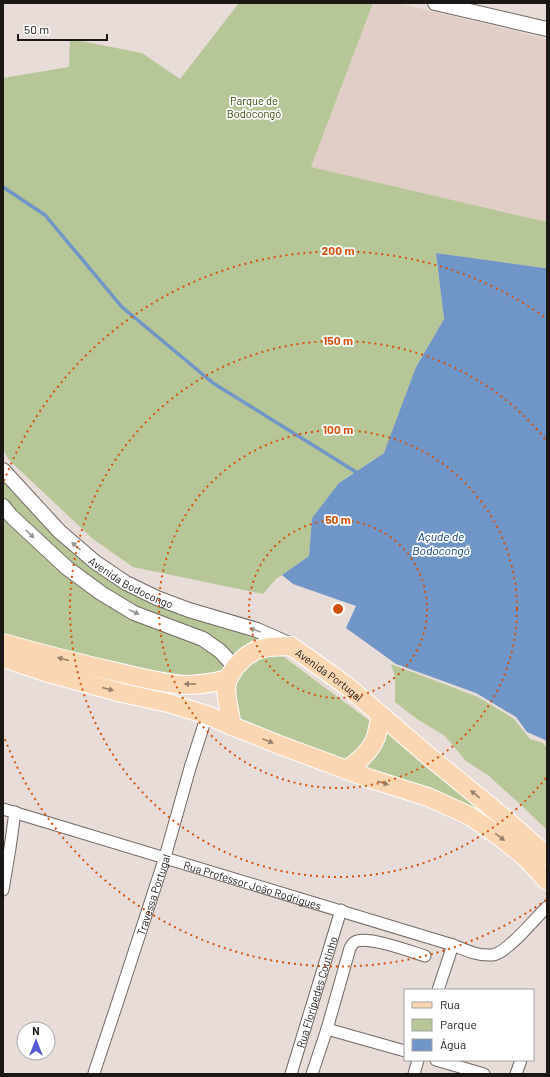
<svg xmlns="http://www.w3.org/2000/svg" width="550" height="1077" viewBox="0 0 550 1077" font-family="Barlow,sans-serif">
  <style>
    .built { fill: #e1cec6 }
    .green { fill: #b6c697 }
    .water { fill: #7095c7 }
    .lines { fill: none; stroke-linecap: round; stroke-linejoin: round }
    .stream { stroke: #7095c7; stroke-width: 3.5 }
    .minor-casing { stroke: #716863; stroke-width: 13 }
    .tertiary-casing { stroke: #716863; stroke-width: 16 }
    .primary-casing { stroke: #fff; stroke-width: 20 }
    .minor { stroke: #fff; stroke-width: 11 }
    .tertiary { stroke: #fff; stroke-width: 14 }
    .primary { stroke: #fad6b3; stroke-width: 18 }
    .oneway { fill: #989796 }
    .oneway2 { fill: #96806c }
    .ring { fill: none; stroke: #d4520d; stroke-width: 2; stroke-dasharray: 2 4 }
    .labels { text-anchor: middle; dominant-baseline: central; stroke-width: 3.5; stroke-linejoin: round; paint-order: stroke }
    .park-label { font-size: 11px; fill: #364700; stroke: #fff }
    .street-label { font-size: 11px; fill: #1b1715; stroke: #fff }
    .water-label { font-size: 12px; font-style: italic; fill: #023774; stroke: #fff }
    .centre { fill: #d4520d; stroke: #fff; stroke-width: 2 }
    .ring-label { font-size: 12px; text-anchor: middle; font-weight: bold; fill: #d4520d; stroke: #fff; stroke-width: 3.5; stroke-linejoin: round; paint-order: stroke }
  </style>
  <rect width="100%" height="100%" fill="#e7dcd7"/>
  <path class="built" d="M373,3H397L547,39V222L311,167Z"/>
  <g class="green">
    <path d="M239,3H373L311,167L547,222V268H544L436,253L444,319L416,367L395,428L384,453L339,483L312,518L309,556L276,579L263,594L133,567L93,539L9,460L3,449V78L69,67L70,39L142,53L180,79Z"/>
    <path d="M3,476L90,565L253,634L262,641L233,658L139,610L82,574L25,524L3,498Z"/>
    <path d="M3,512L70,576L201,641L229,667L213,679H180L3,638Z"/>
    <path d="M260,654H280L371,722L366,737L354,758L340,761L238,720L232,694L235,679Z"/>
    <path d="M391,664L478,697L514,719L530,739L543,743L547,748V830L520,804L489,776L466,761L445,736L417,719L395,702V677Z"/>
    <path d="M382,722L547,862V872L528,853L356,767Z"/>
  </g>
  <path class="water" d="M436,253L544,268H547V742L545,740L527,732L516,717L476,693L396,664L346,628L356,606L293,584L282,575L309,556L312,518L339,483L384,453L416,367L444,319Z"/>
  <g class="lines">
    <path class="stream" d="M3,187L45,215L122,307L213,383L356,472L360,473"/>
    <defs>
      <g id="minor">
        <path id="s1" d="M3,809L453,945C465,950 478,956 492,955C507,954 535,918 547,907"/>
        <path d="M3,890L10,848L15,812"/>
        <path d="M438,990L453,945"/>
        <path d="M327,1029L405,1051"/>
        <path d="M436,1060L484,1074"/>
        <path id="s2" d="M94,1073L117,1004L165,857L190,768L207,715"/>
        <path id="s3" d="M291,1074L341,910"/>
        <path d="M312,1074L327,1029L350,948C352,945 353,942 357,941C372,937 409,951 425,956"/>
        <path d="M414,1074L418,1060"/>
        <path d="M516,1074L521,1060"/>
      </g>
      <g id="tertiary">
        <path d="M435,3L547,29"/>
        <path id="s4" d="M3,470L59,531L95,562L126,583L157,598L189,610L257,630L291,645"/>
        <path d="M3,506L11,516L67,568L101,593L134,613L203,639L220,651L235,667"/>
      </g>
      <g id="primary">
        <path d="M3,643C42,654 81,664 121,673C141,678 162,683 184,685C199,685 213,683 228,679"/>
        <path d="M3,658L45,672L122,693L168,703L207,715L232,726L277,744L371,779L428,797L470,816L500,837L526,858L547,881"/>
        <path id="s5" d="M232,726L227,699L226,686L228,679L235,667L245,657L256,650L269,647L291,646L347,686L431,758L502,816L547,856"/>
        <path d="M346,770C358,762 371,751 376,737C378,730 379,722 381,715"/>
      </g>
    </defs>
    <use href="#minor" class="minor-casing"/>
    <use href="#tertiary" class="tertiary-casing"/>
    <use href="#primary" class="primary-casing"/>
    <use href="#minor" class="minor"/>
    <use href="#tertiary" class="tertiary"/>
    <use href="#primary" class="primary"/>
  </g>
  <defs><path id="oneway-solid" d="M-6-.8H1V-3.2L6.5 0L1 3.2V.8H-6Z"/></defs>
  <g class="oneway">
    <use href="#oneway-solid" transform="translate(30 534) rotate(44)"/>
    <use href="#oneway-solid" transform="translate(76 546) rotate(-138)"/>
    <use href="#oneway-solid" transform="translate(134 612) rotate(26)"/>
    <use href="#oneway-solid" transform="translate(255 630) rotate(-160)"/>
  </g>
  <g class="oneway2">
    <use href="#oneway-solid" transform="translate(63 659) rotate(-165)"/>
    <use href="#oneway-solid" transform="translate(190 684) rotate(179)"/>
    <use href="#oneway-solid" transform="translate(108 689) rotate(15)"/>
    <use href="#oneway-solid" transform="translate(268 741) rotate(22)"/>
    <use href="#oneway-solid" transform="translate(383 783) rotate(17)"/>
    <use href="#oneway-solid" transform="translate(475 794) rotate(-141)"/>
    <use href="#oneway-solid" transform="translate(500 837) rotate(37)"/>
  </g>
  <g class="ring">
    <circle cx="338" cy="609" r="89"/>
    <circle cx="338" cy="609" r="179"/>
    <path d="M546 778A268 268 0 1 1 546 440"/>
    <path d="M546 900A358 358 0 0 1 4 737M4 481A358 358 0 0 1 546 318"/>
  </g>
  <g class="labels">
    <g class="park-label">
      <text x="254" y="100">Parque de<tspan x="254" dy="13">Bodocongó</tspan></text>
    </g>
    <g class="street-label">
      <text stroke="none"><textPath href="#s4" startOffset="172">Avenida Bodocongo</textPath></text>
      <text stroke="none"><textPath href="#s5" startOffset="172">Avenida Portugal</textPath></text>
      <text stroke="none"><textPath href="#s1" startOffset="261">Rua Professor João Rodrigues</textPath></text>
      <text stroke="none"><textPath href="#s2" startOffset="188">Travessa Portugal</textPath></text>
      <text stroke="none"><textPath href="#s3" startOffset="86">Rua Florípedes Coutinho</textPath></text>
    </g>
    <g class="water-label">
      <text x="441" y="536">Açude de<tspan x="441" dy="14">Bodocongó</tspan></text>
    </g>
  </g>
  <circle cx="338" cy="609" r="6" class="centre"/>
  <g class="ring-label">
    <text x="338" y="255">200 m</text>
    <text x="338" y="345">150 m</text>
    <text x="338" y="434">100 m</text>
    <text x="338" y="524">50 m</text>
  </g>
  <rect width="550" height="1077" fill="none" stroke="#1b1715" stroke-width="8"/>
  <rect x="404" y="989" width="130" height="72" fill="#ffffff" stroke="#a4a2a1"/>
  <rect x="412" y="1002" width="20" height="6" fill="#fad6b3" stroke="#a4a2a1"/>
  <text x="440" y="1009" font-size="12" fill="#1b1715">Rua</text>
  <rect x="412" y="1019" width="20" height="12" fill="#b6c697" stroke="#a4a2a1"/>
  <text x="440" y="1029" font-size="12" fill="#1b1715">Parque</text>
  <rect x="412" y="1039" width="20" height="12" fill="#7095c7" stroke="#a4a2a1"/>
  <text x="440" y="1049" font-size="12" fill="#1b1715">Água</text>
  <g transform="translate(36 1041)"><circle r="19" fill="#ffffff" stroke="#a4a2a1"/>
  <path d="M0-3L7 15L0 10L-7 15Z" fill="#535cd2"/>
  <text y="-6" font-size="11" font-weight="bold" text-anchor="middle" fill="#1b1715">N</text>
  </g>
  <path d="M18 34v6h89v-6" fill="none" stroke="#1b1715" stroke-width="2"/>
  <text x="24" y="34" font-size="12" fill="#1b1715" stroke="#ffffff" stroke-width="3" paint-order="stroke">50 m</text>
</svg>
